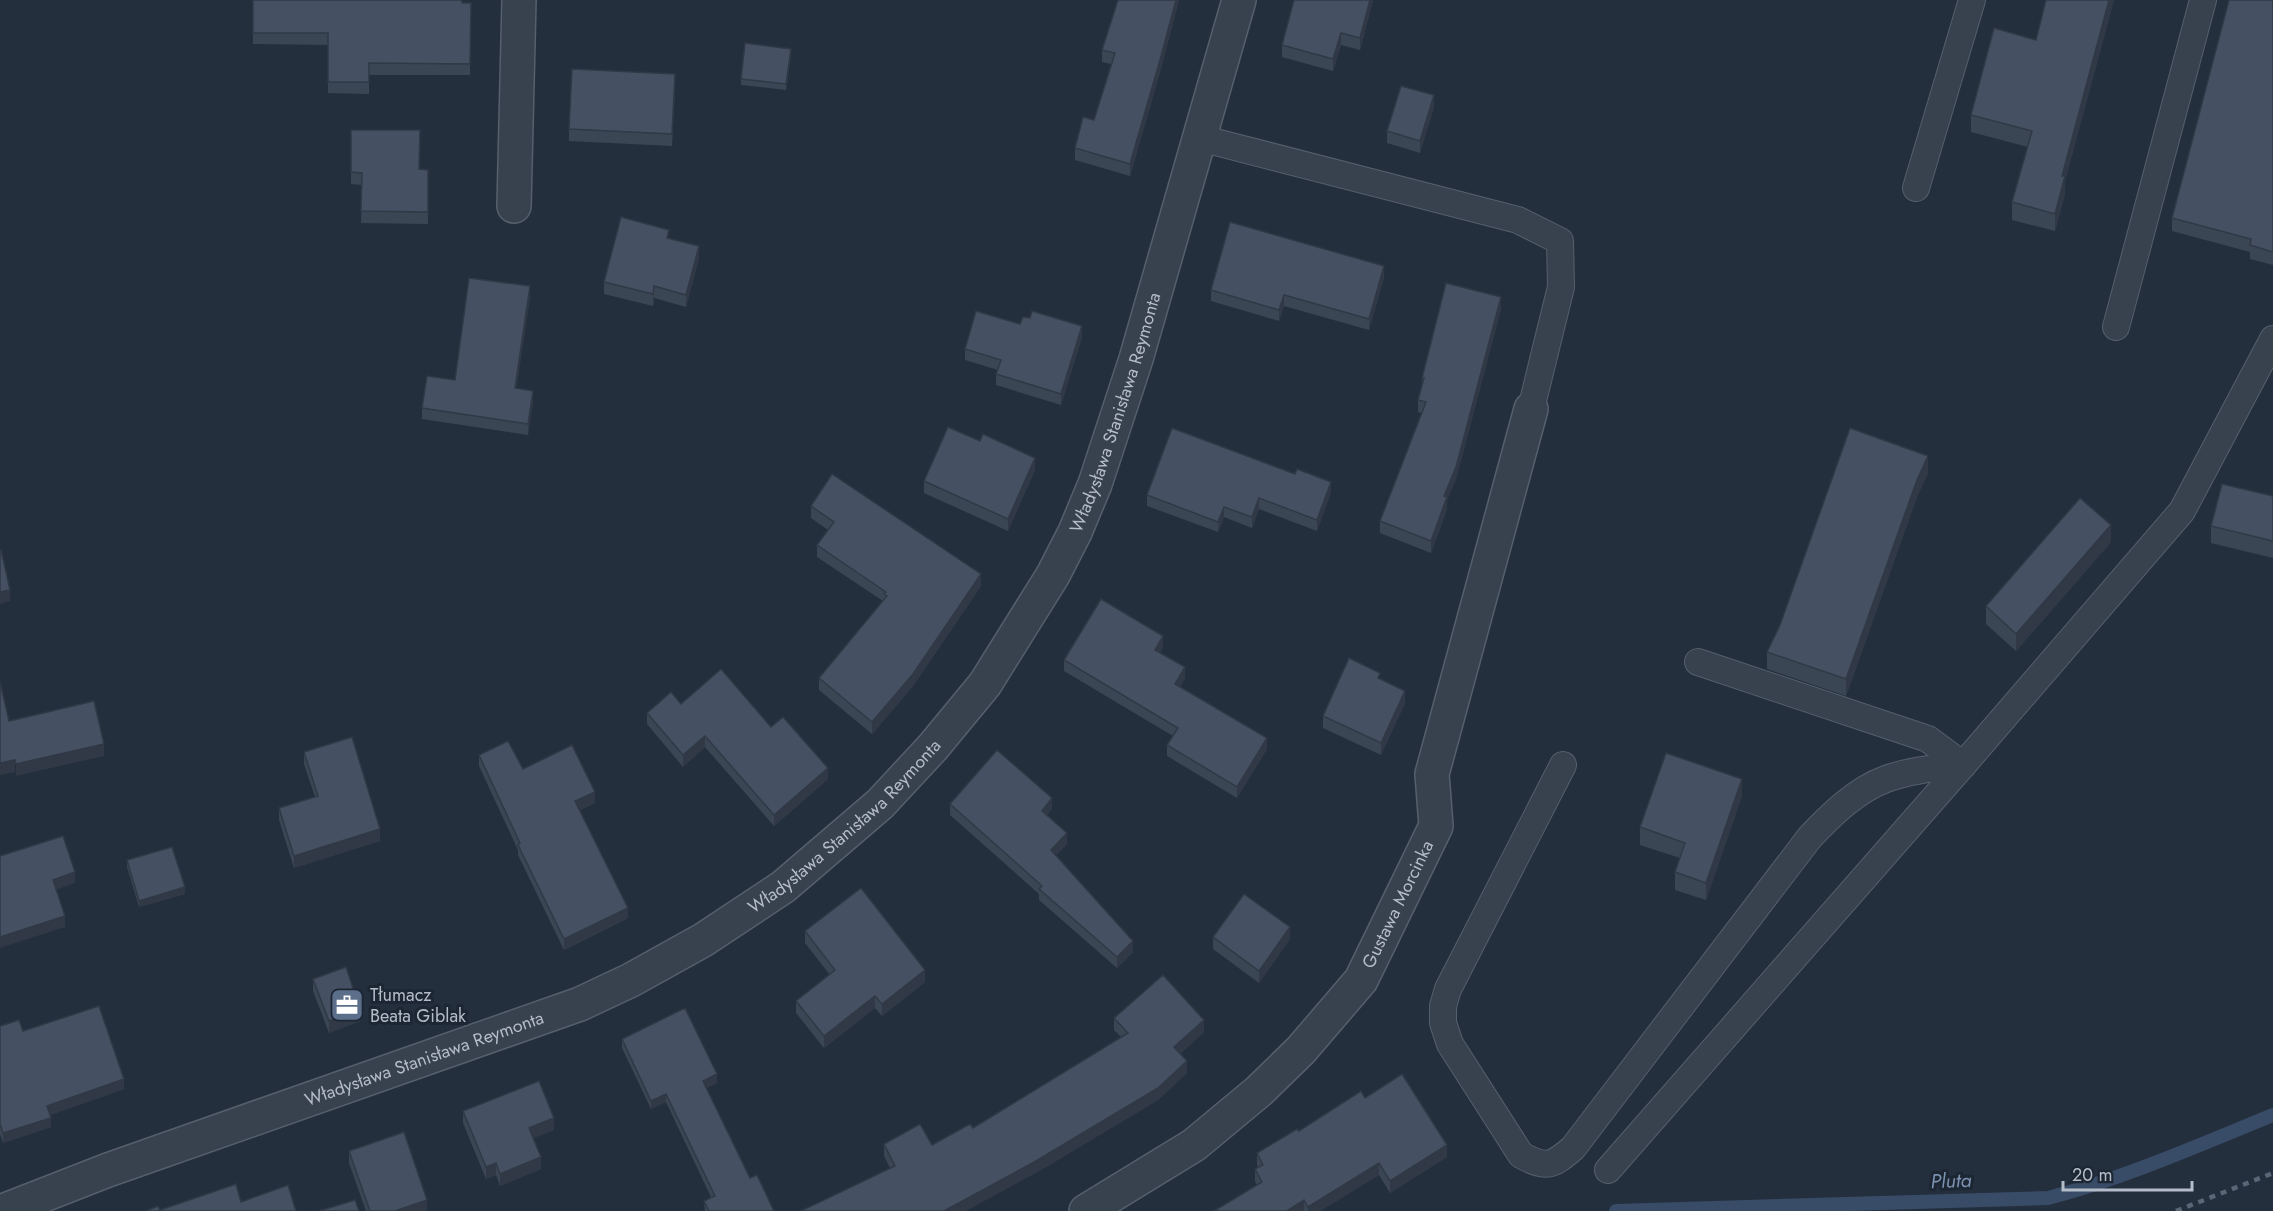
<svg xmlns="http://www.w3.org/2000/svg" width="2273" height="1211" viewBox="0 0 2273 1211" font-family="Jost,sans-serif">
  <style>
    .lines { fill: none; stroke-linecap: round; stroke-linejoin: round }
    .stream { stroke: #394c67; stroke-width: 14 }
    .service-casing { stroke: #565f6c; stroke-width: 28 }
    .minor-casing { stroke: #565f6c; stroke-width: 36 }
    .service { stroke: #38414e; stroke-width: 26 }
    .minor { stroke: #38414e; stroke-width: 33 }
    .rail { stroke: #5a6575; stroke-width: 4.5; stroke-dasharray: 6 6; stroke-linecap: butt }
    .wall { fill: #3b4654 }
    .shaded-wall { fill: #303945 }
    .building { fill: #455162; stroke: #303945; stroke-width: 1.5 }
    .labels { text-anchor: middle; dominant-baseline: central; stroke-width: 6; stroke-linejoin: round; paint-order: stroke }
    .street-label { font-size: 18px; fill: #b4bcc9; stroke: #1d2633 }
    .poi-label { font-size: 18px; fill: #b4bcc9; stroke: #1d2633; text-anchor: start }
    .water-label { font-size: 20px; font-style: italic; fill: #7c92b1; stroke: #1d2633 }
  </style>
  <rect width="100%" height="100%" fill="#242f3e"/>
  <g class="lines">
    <path class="stream" d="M1616,1211L2048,1198C2125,1178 2199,1145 2273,1115"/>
    <defs>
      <g id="service">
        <path d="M1200,138L1518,220L1560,241L1561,287L1531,409"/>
        <path d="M1916,188L1972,0"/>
        <path d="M2116,327L2203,0"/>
        <path d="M1698,662L1928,739L1963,765"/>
        <path d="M1563,765L1448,989L1443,1006V1023L1450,1044L1521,1155C1547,1169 1552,1166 1573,1148L1810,837C1831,815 1856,790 1886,779C1910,770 1937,768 1963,765"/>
        <path d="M1608,1170L1963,765L2182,511L2273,339"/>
      </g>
      <g id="minor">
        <path d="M514,206L519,0"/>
        <path id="s1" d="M3,1211L108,1170L580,1004L631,980L703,940L783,887L880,804L933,747L985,684L1053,575L1075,532L1095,484L1136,359L1239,0"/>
        <path id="s2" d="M1086,1211L1194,1145L1259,1091L1301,1050L1361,980L1436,826L1432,774L1531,409"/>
      </g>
    </defs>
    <use href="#service" class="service-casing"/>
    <use href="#minor" class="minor-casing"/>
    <use href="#service" class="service"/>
    <use href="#minor" class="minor"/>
    <path class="rail" d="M2176,1211L2273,1173"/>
  </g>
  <g class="wall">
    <path d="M253,0L471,3L470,75H369V94L328,93V45L253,44Z"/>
    <path d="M1118,0H1179L1160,72L1130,176L1075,160V148L1094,120L1111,64L1102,62V50Z"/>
    <path d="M1294,0H1373L1360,50L1341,45L1333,71L1282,57V45Z"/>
    <path d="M2046,0H2114L2065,181V194L2055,231L2012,220V202L2028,147L1971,132V115L2036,40Z"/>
    <path d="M2273,0V265L2250,259V252L2172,231V218Z"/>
    <path d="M791,55L786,90L741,85V79Z"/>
    <path d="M675,86L672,146L569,141V129Z"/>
    <path d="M1434,107L1420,153L1387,143V131Z"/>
    <path d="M351,130L419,169L428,170V224L361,223L362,185L351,184Z"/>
    <path d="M669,238L699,258L686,307L654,298L653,306L604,294V282Z"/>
    <path d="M1384,277L1369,330L1284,306L1279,321L1211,301V290Z"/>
    <path d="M530,297L516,388L533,401L528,435L422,419V408L455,380Z"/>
    <path d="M1501,309L1456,479L1447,500V509L1431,553L1380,533V521L1422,413L1418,412V400L1422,386V378Z"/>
    <path d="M1020,324L1082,337L1061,405L996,385V374L998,370L965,360V349Z"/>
    <path d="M1035,470L1008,531L924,493V481Z"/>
    <path d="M1928,473L1917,497L1846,696L1767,669V652Z"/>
    <path d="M1331,492L1317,531L1259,509L1252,528L1224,517L1218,532L1147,506V495Z"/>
    <path d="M2273,496V558L2211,543V526Z"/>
    <path d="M811,506L981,586L913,686L872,734L819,690V678L883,601L817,557V545L828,530L811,518Z"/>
    <path d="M2111,542L2016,651L1986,624V606Z"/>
    <path d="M1163,647L1160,652L1185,678L1180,687L1267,749L1237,798L1167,756V745L1173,736L1064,671V660Z"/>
    <path d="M1380,679L1405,703L1381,755L1323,728V716Z"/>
    <path d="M681,704L771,727L828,779L774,826L705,747L683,767L647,724V713Z"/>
    <path d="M304,752L380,841L294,868L279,820V808L315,797L304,764Z"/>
    <path d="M479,755L523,769L595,803L580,810L628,918L564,950L518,855V850L479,766Z"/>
    <path d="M1742,796L1706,900L1675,890V872L1680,858L1640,845V827Z"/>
    <path d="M950,804L1052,809L1047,815L1067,844L1056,855L1133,952L1117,968L1039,900V894L950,815Z"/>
    <path d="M127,860L185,894L139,907L127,867Z"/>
    <path d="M805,931L925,982L882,1016L875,1008L824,1048L796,1013V1001L830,975L805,943Z"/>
    <path d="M1213,937L1290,939L1259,983L1213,949Z"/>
    <path d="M313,979L360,1021L329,1033L313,991Z"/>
    <path d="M1114,1018L1204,1032L1180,1054L1187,1073L1158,1100L1036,1173L890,1168L884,1156V1144L932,1145L973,1128L1121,1037L1114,1030Z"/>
    <path d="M0,1026L23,1031L124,1089L50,1115L51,1127L3,1143L0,1134Z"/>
    <path d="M622,1039L717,1083L706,1088L750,1178L774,1211H705L704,1201L711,1197L666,1102L651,1109L622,1048Z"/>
    <path d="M1365,1098L1447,1157L1390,1193L1379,1175L1320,1211H1214L1257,1186L1255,1181V1169L1258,1168L1257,1165V1153Z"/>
    <path d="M463,1111L554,1130L533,1138L541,1169L500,1186L496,1175L486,1179L463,1123Z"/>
    <path d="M349,1151L427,1211H366L349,1163Z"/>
  </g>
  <g class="shaded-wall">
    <path d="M1176,0H1179L1160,72L1130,176V164Z"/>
    <path d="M1370,0H1373L1360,50V38Z"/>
    <path d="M2109,0H2114L2065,181V194L2055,231V214L2062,176Z"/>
    <path d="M1341,33V45L1333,71V59Z"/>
    <path d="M791,49V55L786,90V84Z"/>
    <path d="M1434,95V107L1420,153V141Z"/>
    <path d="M699,246V258L686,307V295Z"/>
    <path d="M1384,266V277L1369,330V319Z"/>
    <path d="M530,286V297L515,399V388Z"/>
    <path d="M654,286V298L653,306V294Z"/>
    <path d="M1284,295V306L1279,321V310Z"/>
    <path d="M1501,297V309L1456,479L1447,500V509L1431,553V541Z"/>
    <path d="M1082,326V337L1061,405V394Z"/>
    <path d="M533,391V401L528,435V424Z"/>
    <path d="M1928,456V473L1917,497L1846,696V679L1917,480Z"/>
    <path d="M1035,458V470L1008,531V519Z"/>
    <path d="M1331,482V492L1317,531V520Z"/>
    <path d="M1259,498V509L1252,528V517Z"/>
    <path d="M1224,507V517L1218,532V522Z"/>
    <path d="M2111,525V542L2016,651V634Z"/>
    <path d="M981,574V586L913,686L872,734V722Z"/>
    <path d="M10,590V601L0,604V592Z"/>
    <path d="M1163,636V647L1155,661V650Z"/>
    <path d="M1185,667V678L1175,695V684Z"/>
    <path d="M1405,691V703L1381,755V743Z"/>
    <path d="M705,736V747L683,767V755Z"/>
    <path d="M1267,738V749L1237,798V787Z"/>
    <path d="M104,744V756L16,776V764Z"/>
    <path d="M15,760V772L0,775V763Z"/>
    <path d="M828,768V779L774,826V815Z"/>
    <path d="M1742,779V796L1706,900V883Z"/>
    <path d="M595,792V803L575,812V801Z"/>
    <path d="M1052,798V809L1042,822V811Z"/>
    <path d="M380,829V841L294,868V856Z"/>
    <path d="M1067,833V844L1051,861V850Z"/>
    <path d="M75,872V883L53,891V880Z"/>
    <path d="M185,887V894L139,907V901Z"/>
    <path d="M628,908V918L564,950V939Z"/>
    <path d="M65,916V927L0,948V937Z"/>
    <path d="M1290,927V939L1259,983V971Z"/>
    <path d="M1133,941V952L1117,968V957Z"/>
    <path d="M925,970V982L882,1016V1004Z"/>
    <path d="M875,996V1008L824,1048V1036Z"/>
    <path d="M360,1009V1021L329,1033V1021Z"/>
    <path d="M1204,1020V1032L1174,1059V1047Z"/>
    <path d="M1187,1061V1073L1158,1100L1036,1173L966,1211H944Z"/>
    <path d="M717,1074V1083L703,1090V1081Z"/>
    <path d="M124,1079V1089L47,1116V1106Z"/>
    <path d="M666,1094V1102L651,1109V1101Z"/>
    <path d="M51,1118V1127L3,1143V1133Z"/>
    <path d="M554,1118V1130L529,1140V1128Z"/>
    <path d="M1447,1145V1157L1390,1193V1181Z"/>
    <path d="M541,1157V1169L500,1186V1174Z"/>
    <path d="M496,1163V1175L486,1179V1167Z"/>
    <path d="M1379,1163V1175L1320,1211H1308V1207Z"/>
    <path d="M427,1200V1211H395Z"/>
    <path d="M1304,1200V1211H1287Z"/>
  </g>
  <g class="building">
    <path d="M253,0H462V3H471L470,64L369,63V82H328V33H253Z"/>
    <path d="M1118,0H1176L1160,60L1130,164L1075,148L1083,117L1094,120L1115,53L1102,50Z"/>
    <path d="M1294,0H1370L1360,38L1341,33L1333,59L1282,45Z"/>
    <path d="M2046,0H2109L2062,176H2065L2055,214L2012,202L2032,131L1971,115L1994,28L2036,40Z"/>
    <path d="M2229,0H2273V252L2250,245L2251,239L2172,218Z"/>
    <path d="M745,43L791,49L786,84L741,79Z"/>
    <path d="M572,69L675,74L672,134L569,129Z"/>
    <path d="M1401,86L1434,95L1420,141L1387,131Z"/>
    <path d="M351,130H420L419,169L428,170V212L361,211L362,173L351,172Z"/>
    <path d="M621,217L669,230L667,238L699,246L686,295L654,286L653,294L604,282Z"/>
    <path d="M1230,222L1384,266L1369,319L1284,295L1279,310L1211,290Z"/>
    <path d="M469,278L530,286L515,388L533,391L528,424L422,408L427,376L455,380Z"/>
    <path d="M1446,283L1501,297L1456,467L1444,496L1447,497L1431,541L1380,521L1426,402L1418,400L1424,378H1422Z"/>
    <path d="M976,311L1020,324L1023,317L1030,318L1032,311L1082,326L1061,394L996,374L1001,360L965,349Z"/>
    <path d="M948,427L980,441L983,434L1035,458L1008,519L924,481Z"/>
    <path d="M1172,428L1295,474L1297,469L1331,482L1317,520L1259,498L1252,517L1224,507L1218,522L1147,495Z"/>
    <path d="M1850,428L1928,456L1917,480L1846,679L1767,652L1780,625Z"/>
    <path d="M832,474L981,574L913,674L872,722L819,678L887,596L884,594L886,592L817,545L834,522L811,506Z"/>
    <path d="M2222,484L2273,496V541L2211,526Z"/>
    <path d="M2080,498L2111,525L2016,634L1986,606Z"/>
    <path d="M1,550L10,590L0,592V551Z"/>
    <path d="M1101,599L1163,636L1155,650L1185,667L1175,684L1267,738L1237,787L1167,745L1178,728L1064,660Z"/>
    <path d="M1349,658L1380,673L1378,678L1405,691L1381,743L1323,716Z"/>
    <path d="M721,669L771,727L783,717L828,768L774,815L705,736L683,755L647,713L671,692L681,704Z"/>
    <path d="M0,682L9,721L94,701L104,744L16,764L15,760L0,763Z"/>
    <path d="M352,737L380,829L294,856L279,808L318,796L304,752Z"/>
    <path d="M508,741L523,769L572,745L595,792L575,801L628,908L564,939L518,845L520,843L479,755Z"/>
    <path d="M997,750L1052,798L1042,811L1067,833L1051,850L1133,941L1117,957L1039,889L1042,886L950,804Z"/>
    <path d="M1666,753L1742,779L1706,883L1675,872L1685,843L1640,827Z"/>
    <path d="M63,836L75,872L53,880L65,916L0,937V856Z"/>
    <path d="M172,847L185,887L139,901L127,860Z"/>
    <path d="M861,888L925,970L882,1004L875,996L824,1036L796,1001L835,970L805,931Z"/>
    <path d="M1244,894L1290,927L1259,971L1213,937Z"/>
    <path d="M346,967L360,1009L329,1021L313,979Z"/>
    <path d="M1163,975L1204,1020L1174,1047L1187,1061L1158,1088L1036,1161L944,1211H801L895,1166L884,1144L920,1124L932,1145L970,1124L973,1128L1128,1033L1114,1018Z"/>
    <path d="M99,1006L124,1079L47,1106L51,1118L3,1133L0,1124V1026L19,1020L23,1031Z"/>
    <path d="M685,1008L717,1074L703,1081L750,1178L757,1175L774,1211H709L704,1201L715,1196L666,1094L651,1101L622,1039Z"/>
    <path d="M1402,1074L1447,1145L1390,1181L1379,1163L1308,1207L1304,1200L1287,1211H1214L1262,1182L1255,1169L1263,1165L1257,1153L1297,1129L1299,1131L1361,1091L1365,1098Z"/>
    <path d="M539,1081L554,1118L529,1128L541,1157L500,1174L496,1163L486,1167L463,1111Z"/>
    <path d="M404,1132L427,1200L395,1211H370L349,1151Z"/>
    <path d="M236,1184L241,1202L288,1185L296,1211H146L158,1206L160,1210Z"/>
    <path d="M355,1200L359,1211H319Z"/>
  </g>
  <defs>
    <symbol id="office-square" viewBox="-11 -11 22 22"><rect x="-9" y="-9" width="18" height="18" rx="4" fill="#5c6f8a" stroke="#1d2633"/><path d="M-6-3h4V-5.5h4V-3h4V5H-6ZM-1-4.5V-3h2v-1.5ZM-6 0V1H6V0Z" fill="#fff"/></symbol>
  </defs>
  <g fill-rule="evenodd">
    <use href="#office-square" x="328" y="986" width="38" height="38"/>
  </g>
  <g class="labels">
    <g class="street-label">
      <text stroke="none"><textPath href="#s1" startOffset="1438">Władysława Stanisława Reymonta</textPath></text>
      <text stroke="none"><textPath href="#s1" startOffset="934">Władysława Stanisława Reymonta</textPath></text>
      <text stroke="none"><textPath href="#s2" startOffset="446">Gustawa Morcinka</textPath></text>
      <text stroke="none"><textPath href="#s1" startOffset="448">Władysława Stanisława Reymonta</textPath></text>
    </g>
    <g class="poi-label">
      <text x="370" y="995">Tłumacz<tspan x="370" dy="21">Beata Giblak</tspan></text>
    </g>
    <g class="water-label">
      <text transform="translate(1951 1181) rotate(-2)">Pluta</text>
    </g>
  </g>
  <path d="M2063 1181v9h129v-9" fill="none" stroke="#b4bcc9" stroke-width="3"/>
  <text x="2072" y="1181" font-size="18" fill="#b4bcc9" stroke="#1d2633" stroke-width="4.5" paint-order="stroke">20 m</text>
</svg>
